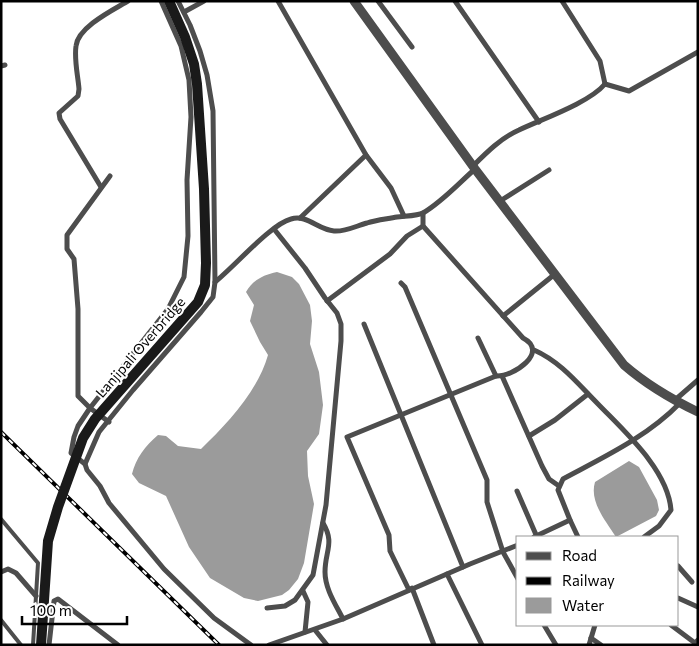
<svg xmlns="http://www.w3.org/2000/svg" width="699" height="646" viewBox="0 0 699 646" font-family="Commissioner,sans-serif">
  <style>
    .water { fill: #9b9b9b }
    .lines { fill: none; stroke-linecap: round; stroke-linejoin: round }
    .service { stroke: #4d4d4d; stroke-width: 4 }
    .minor { stroke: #4d4d4d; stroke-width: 5 }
    .tertiary { stroke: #4d4d4d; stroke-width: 9 }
    .rail-casing { stroke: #000; stroke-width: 4 }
    .rail { stroke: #fff; stroke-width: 2; stroke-dasharray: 5.5; stroke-linecap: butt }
    .secondary-bridge { stroke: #1a1a1a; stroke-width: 10 }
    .labels { text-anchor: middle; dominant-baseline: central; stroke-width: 4; stroke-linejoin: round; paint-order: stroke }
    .street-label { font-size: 14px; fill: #000; stroke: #fff }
  </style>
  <rect width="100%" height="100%" fill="#fff"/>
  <g class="water">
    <path d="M277,272L292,277L299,284L310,305L312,321L310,344L319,372L323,405L319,434L307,451L308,476L314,504L304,563L298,579L289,590L282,595L258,601L244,598L210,578L189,547L166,496L139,483L132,474C136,458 145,446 158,435L166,436L178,446L201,449C227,424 258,391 268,355L260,342L250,321L254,305L246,292C253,280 263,275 277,272Z"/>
    <path d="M629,461L639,467L657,500L659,510L656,516L616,537C606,521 589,502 595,482Z"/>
  </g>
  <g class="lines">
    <g class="service">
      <path d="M1,519L38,563L33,645"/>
      <path d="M1,620L21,645"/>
    </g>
    <g class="minor">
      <path d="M178,1L190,25L200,51L207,75L213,111L215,282L213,297L201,312L133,390L99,432L85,464L87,470L100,486L109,503L164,569L214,618L251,645"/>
      <path d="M278,1L366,155L391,188L404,216"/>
      <path d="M378,1L412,47"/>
      <path d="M455,1L539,122"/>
      <path d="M562,1L600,61L605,84"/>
      <path d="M184,12L204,1"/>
      <path d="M1,66L5,65"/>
      <path d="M605,84L629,91L698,52"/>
      <path d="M473,166C487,152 501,138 519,130C542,119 589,103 605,84"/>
      <path d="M101,187L60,119L59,113L78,96L79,89C78,76 74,60 76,46C78,27 113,10 128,1"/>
      <path d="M500,201L549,170"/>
      <path d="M300,218L366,155"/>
      <path d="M215,282C234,267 271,224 291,219C307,214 318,230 334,231C345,232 356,226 367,223C376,220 387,219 397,217C403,216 418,216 423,213C442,202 459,183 475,169"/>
      <path d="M401,283L405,287L487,480V502L503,552L518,579"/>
      <path d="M327,301L390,254L407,236L423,226"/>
      <path d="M503,316L555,274"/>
      <path d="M364,324L463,567"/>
      <path d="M478,338L496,376"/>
      <path d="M534,350C561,362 578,384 598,404C625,432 668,470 671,510L659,526L644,537"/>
      <path d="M502,376L542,466L549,479L559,486"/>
      <path d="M675,400L698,380"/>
      <path d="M109,422L90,408L78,396V309L74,259L67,249V235L110,176"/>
      <path d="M529,436L555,420L588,394"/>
      <path d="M85,464L71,453L74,437L78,426L90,408L168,309L184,277L188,236L187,180L191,117L189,80L181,46L161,1"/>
      <path d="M517,491L537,537"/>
      <path d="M323,523C335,543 325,551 325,572C325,589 336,605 343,619"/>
      <path d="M534,537L570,520"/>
      <path d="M578,537L570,520L558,490L563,479C604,457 647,437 680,403"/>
      <path d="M678,566L692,582"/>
      <path d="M1,572L8,569L16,573L36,596"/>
      <path d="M447,574L482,645"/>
      <path d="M412,588L434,645"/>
      <path d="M409,590L390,551L389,535L347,437L496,376C513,377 550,352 523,338L423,226V213"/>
      <path d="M303,591L308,602L305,632"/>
      <path d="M678,598L698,607"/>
      <path d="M267,608L285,606L295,600L313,575L326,505L341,341V324L337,313L325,298L305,268L274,229"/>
      <path d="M544,625L556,645"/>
      <path d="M671,625L695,643L698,640"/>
      <path d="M315,630L327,645"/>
      <path d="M591,638L601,645"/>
      <path d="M49,645L54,601L58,599L118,645"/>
      <path d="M269,645L343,619L470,564L518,545"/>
      <path d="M589,645L595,625"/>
    </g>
    <path class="tertiary" d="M354,1L475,169L624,365C647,385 671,399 698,412"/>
    <defs>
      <path id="rail" d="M1,432L219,645"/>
    </defs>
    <use href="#rail" class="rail-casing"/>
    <use href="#rail" class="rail"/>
    <path class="secondary-bridge" d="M41,645L48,541L58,507L83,438L95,419L198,302L205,285L206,263L204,189L197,84L194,64L185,37L169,1"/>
  </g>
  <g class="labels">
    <g class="street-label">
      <text transform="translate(140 347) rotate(-49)">Lanjipali Overbridge</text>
    </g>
  </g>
  <rect width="699" height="646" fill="none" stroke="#000000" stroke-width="5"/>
  <rect x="516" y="536" width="162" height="90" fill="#ffffff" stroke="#999999"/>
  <rect x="526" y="552" width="25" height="8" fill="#4d4d4d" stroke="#999999"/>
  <text x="562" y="561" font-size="15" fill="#000000">Road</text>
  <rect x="526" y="577" width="25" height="8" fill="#000000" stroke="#999999"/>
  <text x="562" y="586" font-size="15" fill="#000000">Railway</text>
  <rect x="526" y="598" width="25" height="15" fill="#9b9b9b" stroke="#999999"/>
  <text x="562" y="611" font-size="15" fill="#000000">Water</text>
  <path d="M22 616v8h105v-8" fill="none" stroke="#000000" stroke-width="2.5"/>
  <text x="30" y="616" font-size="15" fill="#000000" stroke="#ffffff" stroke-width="4" paint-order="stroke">100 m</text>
</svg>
